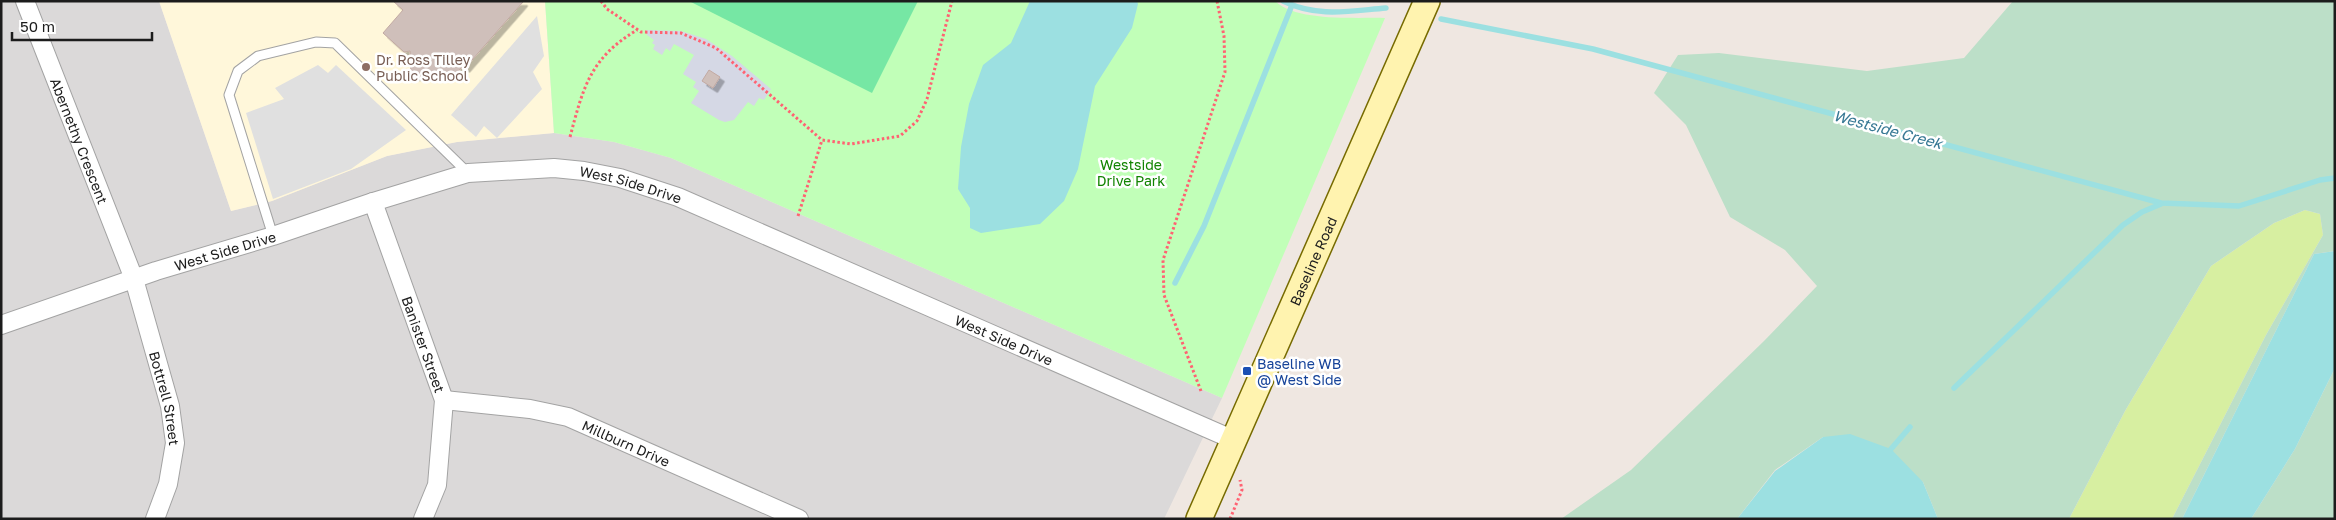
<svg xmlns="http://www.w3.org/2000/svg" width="2336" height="520" viewBox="0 0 2336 520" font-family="'Golos Text',sans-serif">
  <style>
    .residential { fill: #dbd9d9 }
    .education { fill: #fff7da }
    .grass { fill: #d7efa1 }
    .wetland { fill: #bcdfc8 }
    .park { fill: #c1ffb8 }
    .pitch { fill: #76e7a4 }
    .parking { fill: #e0e0e0 }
    .plaza { fill: #d5d8e5 }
    .water { fill: #9ce0e1 }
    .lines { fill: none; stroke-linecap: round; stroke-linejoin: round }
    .stream { stroke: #9ce0e1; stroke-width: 5.5 }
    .building { fill: #cfbfba; stroke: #c2a9a2; filter: url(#shadow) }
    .lane-casing { stroke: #a3a3a3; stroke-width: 11 }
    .street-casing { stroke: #a3a3a3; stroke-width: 20 }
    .secondary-casing { stroke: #776b00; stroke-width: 28 }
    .path { stroke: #ff6272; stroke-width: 3; stroke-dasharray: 2.5 2.5; stroke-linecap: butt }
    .lane { stroke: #fff; stroke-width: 9 }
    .street { stroke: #fff; stroke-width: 18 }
    .secondary { stroke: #fff3af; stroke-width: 25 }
    .education-dot { fill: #8d6e63; stroke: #fff; stroke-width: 2 }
    .transit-dot { fill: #1a4fb4; stroke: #fff; stroke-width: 2 }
    .labels { text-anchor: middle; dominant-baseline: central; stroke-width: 5; stroke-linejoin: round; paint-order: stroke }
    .education-label { font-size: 14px; fill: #785e54; stroke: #fff; text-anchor: start }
    .street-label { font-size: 14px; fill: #1c1c1c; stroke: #fff }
    .park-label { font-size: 14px; fill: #118401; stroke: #fff }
    .transit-label { font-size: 14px; fill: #164399; stroke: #fff; text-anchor: start }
    .water-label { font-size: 15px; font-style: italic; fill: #377894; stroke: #fff }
  </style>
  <defs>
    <filter id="shadow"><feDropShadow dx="4.5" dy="4.5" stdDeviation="0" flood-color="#0004"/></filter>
  </defs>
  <rect width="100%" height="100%" fill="#efe7e1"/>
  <path class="residential" d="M1,1H159L231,211L272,201L387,156L457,142L554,133L614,142L671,158L1222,398L1164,519H1Z"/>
  <path class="education" d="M159,1H545L554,133L457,142L387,156L272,201L231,211Z"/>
  <path class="grass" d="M2305,210L2320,214L2323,235L2266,335L2172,519H2069L2125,411L2211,266L2274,223Z"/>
  <g class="wetland">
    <path d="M2013,1H2335V251L2314,254L2182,519H2172L2266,335L2323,235L2320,214L2305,210L2274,223L2211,266L2125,411L2069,519H1938L1923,482L1823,437L1775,470L1737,519H1561L1631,470L1764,341L1817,286L1785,250L1730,217L1686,125L1654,93L1678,55L1719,53L1867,71L1964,58Z"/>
    <path d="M2335,368V519H2251L2295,449Z"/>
  </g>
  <path class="park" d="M545,1H1275C1297,22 1355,17 1385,18L1222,398L671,158L614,142L554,133Z"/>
  <path class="pitch" d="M689,1H918L872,93Z"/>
  <g class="parking">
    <path d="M537,16L544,56L533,72L542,89L497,138L484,126L476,137L451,115Z"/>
    <path d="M318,65L328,73L336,65L406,130L351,169L273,199L246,113L284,99L275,88Z"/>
  </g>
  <path class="plaza" d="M646,30L681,31L706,39L732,56L771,89L764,100L759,98L754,106L748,102L734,120L725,122L719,120L691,103L699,91L693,87L696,82L683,74L694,55L674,44L670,51L666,48L662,55L653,49L655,45L652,43L654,40L647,35Z"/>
  <g class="water">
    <path d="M1030,1H1137L1138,4L1132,28L1095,86L1078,169L1064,201L1040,224L981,233L970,228V208L958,189L961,147L969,104L983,65L1011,43Z"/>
    <path d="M2335,251V368L2295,449L2251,519H2182L2314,254Z"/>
    <path d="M1850,434L1891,449L1923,482L1938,519H1737L1775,471L1823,437Z"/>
  </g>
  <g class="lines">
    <g class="stream">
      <path d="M1283,1C1318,18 1349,11 1386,8"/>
      <path d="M1441,19L1593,49L2161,203L2239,206L2320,180L2335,178"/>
      <path d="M1175,283L1204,226L1292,5"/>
      <path d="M1954,388L2123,225L2142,212L2161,204"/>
      <path d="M1891,449L1910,427"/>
    </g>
  </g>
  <g class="building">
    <path d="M393,1H523V2L465,68L463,66L454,76H411L410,51L404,52L383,33L403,10Z"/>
    <path d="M709,70L720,77L713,88L702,81Z"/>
  </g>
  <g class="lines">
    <defs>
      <path id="lane" d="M273,236L229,95L238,71L258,56L316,42L335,43L468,173"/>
      <g id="street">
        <path id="s1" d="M25,1L134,279L170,406L175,443L168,484L155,519"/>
        <path id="s2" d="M373,202L444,400L437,485L423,519"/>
        <path id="s3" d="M1,325L156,271L273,236L373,202L468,173L554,168L584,171L620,178L678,197L1234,440"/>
        <path id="s4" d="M444,400L530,409L568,417L799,519"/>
      </g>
      <g id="secondary">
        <path id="s5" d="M1199,519L1427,1"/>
      </g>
    </defs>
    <use href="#lane" class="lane-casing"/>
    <use href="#street" class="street-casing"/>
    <use href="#secondary" class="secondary-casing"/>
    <g class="path">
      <path d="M601,1L607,9L641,32L681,33L716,48L822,140L851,144L900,136L917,121L927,99L952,1"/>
      <path d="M570,137C583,88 590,58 637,30"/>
      <path d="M798,216L822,140"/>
      <path d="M1201,391L1164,295L1163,260L1225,72L1224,36L1217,1"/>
      <path d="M1230,519L1242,490L1240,480"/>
    </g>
    <use href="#lane" class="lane"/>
    <use href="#street" class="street"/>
    <use href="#secondary" class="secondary"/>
  </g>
  <circle class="education-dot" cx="366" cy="67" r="5"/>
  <rect class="transit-dot" x="1242" y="366" width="10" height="10" rx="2.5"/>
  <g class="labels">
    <g class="education-label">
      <text x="376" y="59">Dr. Ross Tilley<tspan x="376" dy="16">Public School</tspan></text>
    </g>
    <g class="street-label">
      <text stroke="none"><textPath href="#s1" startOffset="150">Abernethy Crescent</textPath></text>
      <text stroke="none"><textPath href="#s3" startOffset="656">West Side Drive</textPath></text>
      <text stroke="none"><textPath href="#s3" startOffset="236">West Side Drive</textPath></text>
      <text stroke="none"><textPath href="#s5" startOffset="282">Baseline Road</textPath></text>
      <text stroke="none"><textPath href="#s3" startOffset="1061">West Side Drive</textPath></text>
      <text stroke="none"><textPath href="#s2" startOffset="151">Banister Street</textPath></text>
      <text stroke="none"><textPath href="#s1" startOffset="422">Bottrell Street</textPath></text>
      <text stroke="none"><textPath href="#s4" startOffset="189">Millburn Drive</textPath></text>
    </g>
    <g class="park-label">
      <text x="1131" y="164">Westside<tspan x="1131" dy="16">Drive Park</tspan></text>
    </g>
    <g class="transit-label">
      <text x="1257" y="363">Baseline WB<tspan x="1257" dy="16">@ West Side</tspan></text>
    </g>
    <g class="water-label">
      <text transform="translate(1888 129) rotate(15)">Westside Creek</text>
    </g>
  </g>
  <rect width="2336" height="520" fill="none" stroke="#1c1c1c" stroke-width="5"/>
  <path d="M12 32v8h140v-8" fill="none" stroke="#1c1c1c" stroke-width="2.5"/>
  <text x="20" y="32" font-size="15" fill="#1c1c1c" stroke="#ffffff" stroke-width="4" paint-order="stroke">50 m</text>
</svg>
